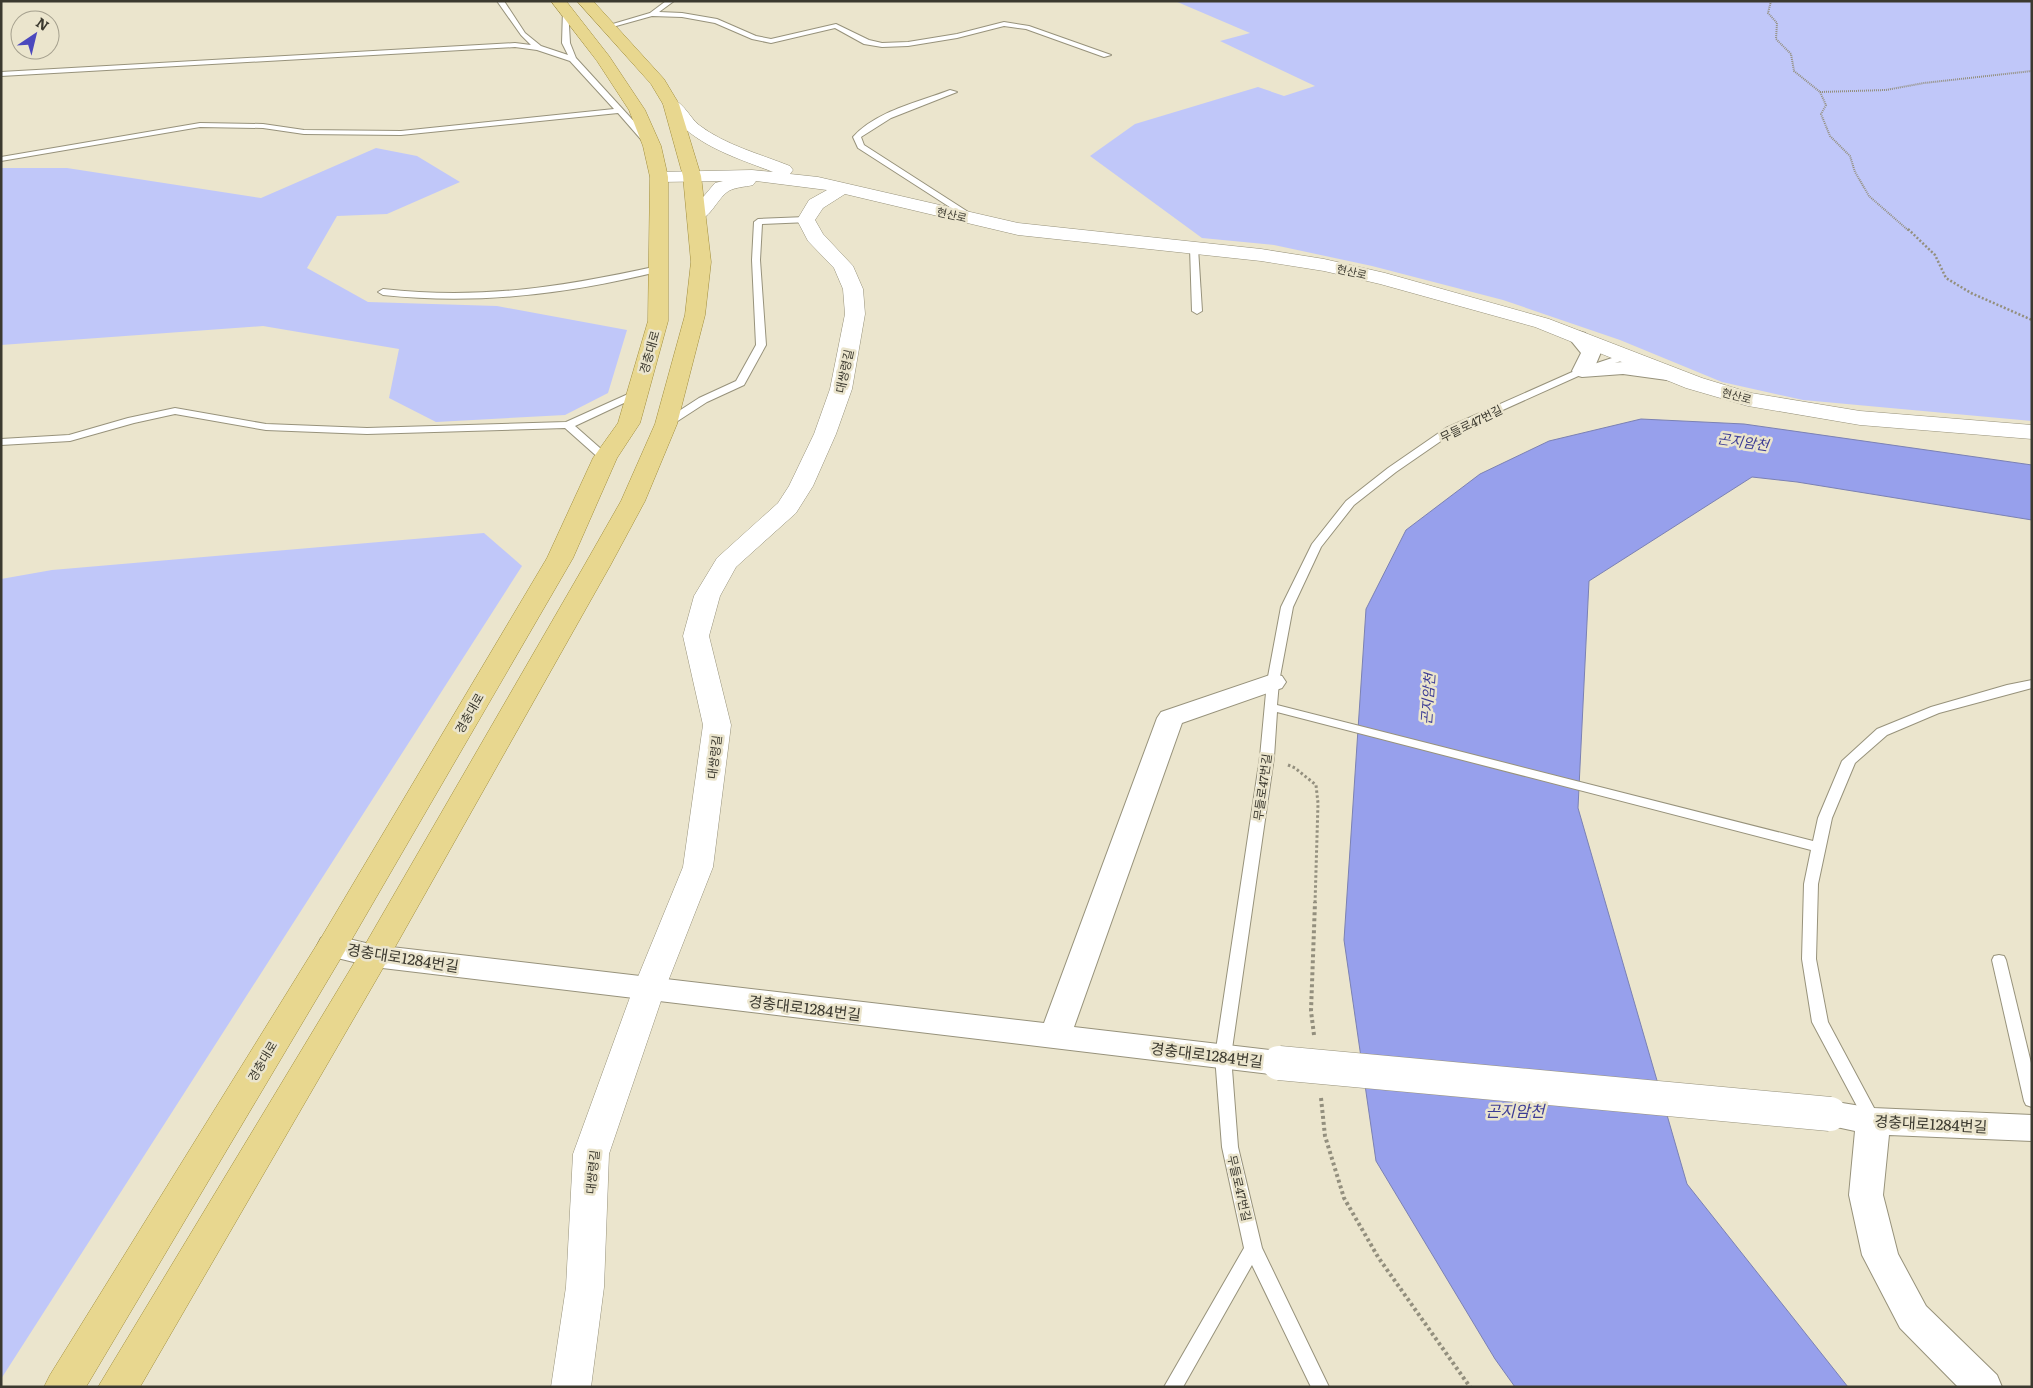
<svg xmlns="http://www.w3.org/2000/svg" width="2033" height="1388" viewBox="0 0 2033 1388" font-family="Literata,'Noto Sans KR',serif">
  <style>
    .green { fill: #c0c7f9 }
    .water { fill: #97a0ec; stroke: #7b81b3 }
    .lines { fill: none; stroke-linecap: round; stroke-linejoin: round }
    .lane-casing { stroke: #97927b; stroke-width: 2 }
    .street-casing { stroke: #97927b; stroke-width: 2 }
    .secondary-casing { stroke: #97927b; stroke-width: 1 }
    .primary-casing { stroke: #a18e3d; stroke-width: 1 }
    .path-far3 { stroke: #938f7e; stroke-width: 2; stroke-dasharray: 1 1; stroke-linecap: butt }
    .path-far2 { stroke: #938f7e; stroke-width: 2.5; stroke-dasharray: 2 2; stroke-linecap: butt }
    .path-far1 { stroke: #938f7e; stroke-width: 3; stroke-dasharray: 2.5 2.5; stroke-linecap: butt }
    .path { stroke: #938f7e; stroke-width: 4; stroke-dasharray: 3 3; stroke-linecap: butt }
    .lane { fill: #fff; fill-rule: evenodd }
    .street { fill: #fff; fill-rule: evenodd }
    .secondary { fill: #fff; fill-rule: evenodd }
    .primary { fill: #e8d78f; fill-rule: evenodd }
    .street-bridge-casing { stroke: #97927b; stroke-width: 35; stroke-linecap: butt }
    .street-bridge { stroke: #fff; stroke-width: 34 }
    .labels { text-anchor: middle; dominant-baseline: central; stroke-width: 5; stroke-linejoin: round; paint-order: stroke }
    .far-street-label { font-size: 11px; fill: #3b392f; stroke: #ebe5cd }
    .street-label { font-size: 12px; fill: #3b392f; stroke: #ebe5cd }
    .water-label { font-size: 14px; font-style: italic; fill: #3c3c94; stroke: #ebe5cd }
    .near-street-label { font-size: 15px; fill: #3b392f; stroke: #ebe5cd }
    .near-water-label { font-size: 16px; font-style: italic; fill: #3c3c94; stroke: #ebe5cd }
  </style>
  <rect width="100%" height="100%" fill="#ebe5cd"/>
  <g class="green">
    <path d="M1175,1H2032V421L1803,400L1722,382L1620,340L1503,300L1372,266L1274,245L1202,238L1090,156L1135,124L1258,87L1284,96L1315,86L1220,41L1250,33Z"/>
    <path d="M376,148L417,156L460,182L387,214L337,216L307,268L368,302L497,306L627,330L608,393L565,415L436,422L389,398L399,349L263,326L1,345V168H67L261,198Z"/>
    <path d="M484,533L522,566L1,1379V579L52,570Z"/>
  </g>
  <path class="water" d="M1641,419L1744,424L2032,465V520L1797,482L1752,477L1589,581L1578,808L1687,1184L1848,1387H1515L1495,1359L1376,1161L1344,940L1366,609L1406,530L1480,474L1549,441Z"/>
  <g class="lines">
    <defs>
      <g id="lane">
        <path d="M497,1H504L525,33L541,46L568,55L562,43L563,10L568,9L570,43L576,58L651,140V144H645L618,113L401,135L304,134L263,128L200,127L1,161V157L200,123L263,124L304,130L401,131L614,109L570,61L537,50L515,47L1,76V72L515,43L531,45L521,35Z"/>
        <path d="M666,1H674L659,12L682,13L717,19L756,36L771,39L836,24L869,40L882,43L908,42L957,34L1004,22L1029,26L1111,55L1104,57L1026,29L1004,26L957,38L908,46L882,47L864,44L835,28L771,43L752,39L715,23L682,17L652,16L609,28L606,26L650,13Z"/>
        <path d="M950,90L957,92L891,118L861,137L864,145L976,217L977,219L973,222L858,148L853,137C876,111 919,102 950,90Z"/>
        <path d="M806,217L809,218V222L762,224L760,260L766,345L744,385L707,402L670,426H662L661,424L662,422L699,398L736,381L756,345L752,260L754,222L758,219Z"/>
        <path d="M1194,245L1198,248L1202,311L1197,314L1192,311L1190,248Z"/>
        <path d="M658,266L661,267V271C568,294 478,305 383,295L378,292L383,289C482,300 562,287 658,266Z"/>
        <path d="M1627,353L1630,354V358L1585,373L1454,432L1396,472L1354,505L1321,547L1293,607L1279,682L1277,705L1813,841L1818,818L1842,761L1877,729L1931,707L2007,685L2032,680V688L1939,713L1887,735L1855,763L1832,818L1818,884L1816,959L1828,1022L1881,1121L1879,1125L1873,1127L1867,1125L1812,1022L1802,959L1804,884L1811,850L1277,712L1274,757L1231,1056L1238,1147L1262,1248L1329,1387H1311L1252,1265L1183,1387H1164L1244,1248L1222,1147L1215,1056L1260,757L1267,682L1281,607L1312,544L1346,501L1388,468L1446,428L1579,369Z"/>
        <path d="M637,390L641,391V395L575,426L609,456L610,458L605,461L601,460L565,428L367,434L266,430L175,414L134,423L70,441L1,445V439L69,435L128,418L175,408L266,424L367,428L566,422Z"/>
        <path d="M1999,955L2004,956L2006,960L2032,1067V1107L2026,1105L2024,1101L1992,960L1994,956Z"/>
      </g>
      <g id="street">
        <path d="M1578,331L1585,333L1601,352L1596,364L1623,362L1674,369L1681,371L1684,375L1681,379L1674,381L1623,374L1582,377L1575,375L1572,371L1581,353L1568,337L1571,333Z"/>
        <path d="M1273,674L1282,676L1286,682L1282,688L1182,723L1074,1027L1279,1051L1291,1054L1295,1063L1291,1072L1279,1075L374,967L321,954L317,946L321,938L332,935L374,945L1044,1023L1157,718L1161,712Z"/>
        <path d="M1830,1101L1873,1108L2032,1115V1141L1889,1135L1883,1195L1898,1254L1926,1306L1997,1375L2002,1387H1958L1900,1328L1862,1255L1849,1195L1855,1131L1818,1123L1813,1114L1818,1105Z"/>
      </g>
      <path id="secondary" d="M671,99C684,102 689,117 699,125C725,145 760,154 790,166L793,170L790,174L818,177L1018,223L1261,249L1324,259L1385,273L1549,319L1702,378L1751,393L1860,411L2032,425V439L1860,425L1748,406L1686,388L1535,327L1380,284L1324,271L1261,261L1018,235L845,194L823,208L815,220L823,234L853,266L863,289L865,314L852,389L836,434L813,486L796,513L736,567L720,596L709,636L731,725L713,867L665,989L609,1154L604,1287L591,1387H551L566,1287L573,1154L633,989L683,867L703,725L683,636L694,596L717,558L778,503L789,486L814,434L830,389L845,314L843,289L834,268L808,241L797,220L809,200L827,190L756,181L753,185C746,187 732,187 726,193C714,203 708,225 689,220L687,216L715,183L723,181L659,182L653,181L650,177L653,173L659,172L752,170L773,172C729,155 690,144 663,104L665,100Z"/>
      <g id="primary">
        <path d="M551,1H566L609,56L645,110L661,146L668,177V321L640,423L617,458L573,558L348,946L86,1387H44L50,1375L321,938L547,558L593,458L618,423L648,321L650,177L643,146L629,110L597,61Z"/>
        <path d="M577,1H593L664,79L679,104L701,176L711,262L705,315L677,424L645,501L610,566L390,956L140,1387H98L362,950L584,566L621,501L655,424L685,315L691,262L683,176L663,104L651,84Z"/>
      </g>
    </defs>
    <use href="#lane" class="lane-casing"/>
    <use href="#street" class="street-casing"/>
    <use href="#secondary" class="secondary-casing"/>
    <use href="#primary" class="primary-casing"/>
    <g class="path-far3">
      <path d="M1771,1L1768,13L1777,23L1776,39L1791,54L1794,71L1820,92L1826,105L1821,114L1830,136L1850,156L1855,172L1869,196L1909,231"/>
      <path d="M1820,92L1886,90L1924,83L2032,71"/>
    </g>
    <path class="path-far2" d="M1908,229L1935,255L1946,278L1971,293L2032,320"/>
    <path class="path-far1" d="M1288,765L1295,768L1316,785L1318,803L1315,904"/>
    <g class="path">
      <path d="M1314,1035L1311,1011L1315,902"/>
      <path d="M1321,1098L1325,1136L1344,1198L1378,1257L1470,1387"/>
    </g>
    <use href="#lane" class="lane"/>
    <use href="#street" class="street"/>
    <use href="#secondary" class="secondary"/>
    <use href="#primary" class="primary"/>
    <defs>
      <path id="street-bridge" d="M1279,1063L1830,1114"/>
    </defs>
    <use href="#street-bridge" class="street-bridge-casing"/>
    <use href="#street-bridge" class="street-bridge"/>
  </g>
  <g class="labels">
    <g class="far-street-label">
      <text transform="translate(952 214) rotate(13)">현산로</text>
      <text transform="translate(1352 271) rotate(13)">현산로</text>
      <text transform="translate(1737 395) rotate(15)">현산로</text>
    </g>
    <g class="street-label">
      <text transform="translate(649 352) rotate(-74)">경충대로</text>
      <text transform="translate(844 371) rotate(-78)">대쌍령길</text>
      <text transform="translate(1471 423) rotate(-26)">무들로47번길</text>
      <text transform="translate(469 713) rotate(-60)">경충대로</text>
      <text transform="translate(714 757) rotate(-83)">대쌍령길</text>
      <text transform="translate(1262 787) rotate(-82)">무들로47번길</text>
      <text transform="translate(262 1061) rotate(-59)">경충대로</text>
      <text transform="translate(592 1172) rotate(-84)">대쌍령길</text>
      <text transform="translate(1240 1188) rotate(77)">무들로47번길</text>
    </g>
    <g class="water-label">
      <text transform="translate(1743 441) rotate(8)">곤지암천</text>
      <text transform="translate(1427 699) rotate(-86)">곤지암천</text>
    </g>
    <g class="near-street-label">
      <text transform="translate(403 957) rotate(9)">경충대로1284번길</text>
      <text transform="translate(805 1007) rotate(7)">경충대로1284번길</text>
      <text transform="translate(1207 1054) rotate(7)">경충대로1284번길</text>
      <text transform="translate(1931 1123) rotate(3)">경충대로1284번길</text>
    </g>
    <g class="near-water-label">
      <text x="1515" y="1110">곤지암천</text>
    </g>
  </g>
  <rect width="2033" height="1388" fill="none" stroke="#3b392f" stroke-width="5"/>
  <g transform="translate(35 35) rotate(35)"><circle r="24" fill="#ebe5cd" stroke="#a5a08e"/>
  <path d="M0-4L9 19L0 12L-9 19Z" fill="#4b48be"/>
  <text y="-8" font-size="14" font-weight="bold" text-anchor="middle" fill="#3b392f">N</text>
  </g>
</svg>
